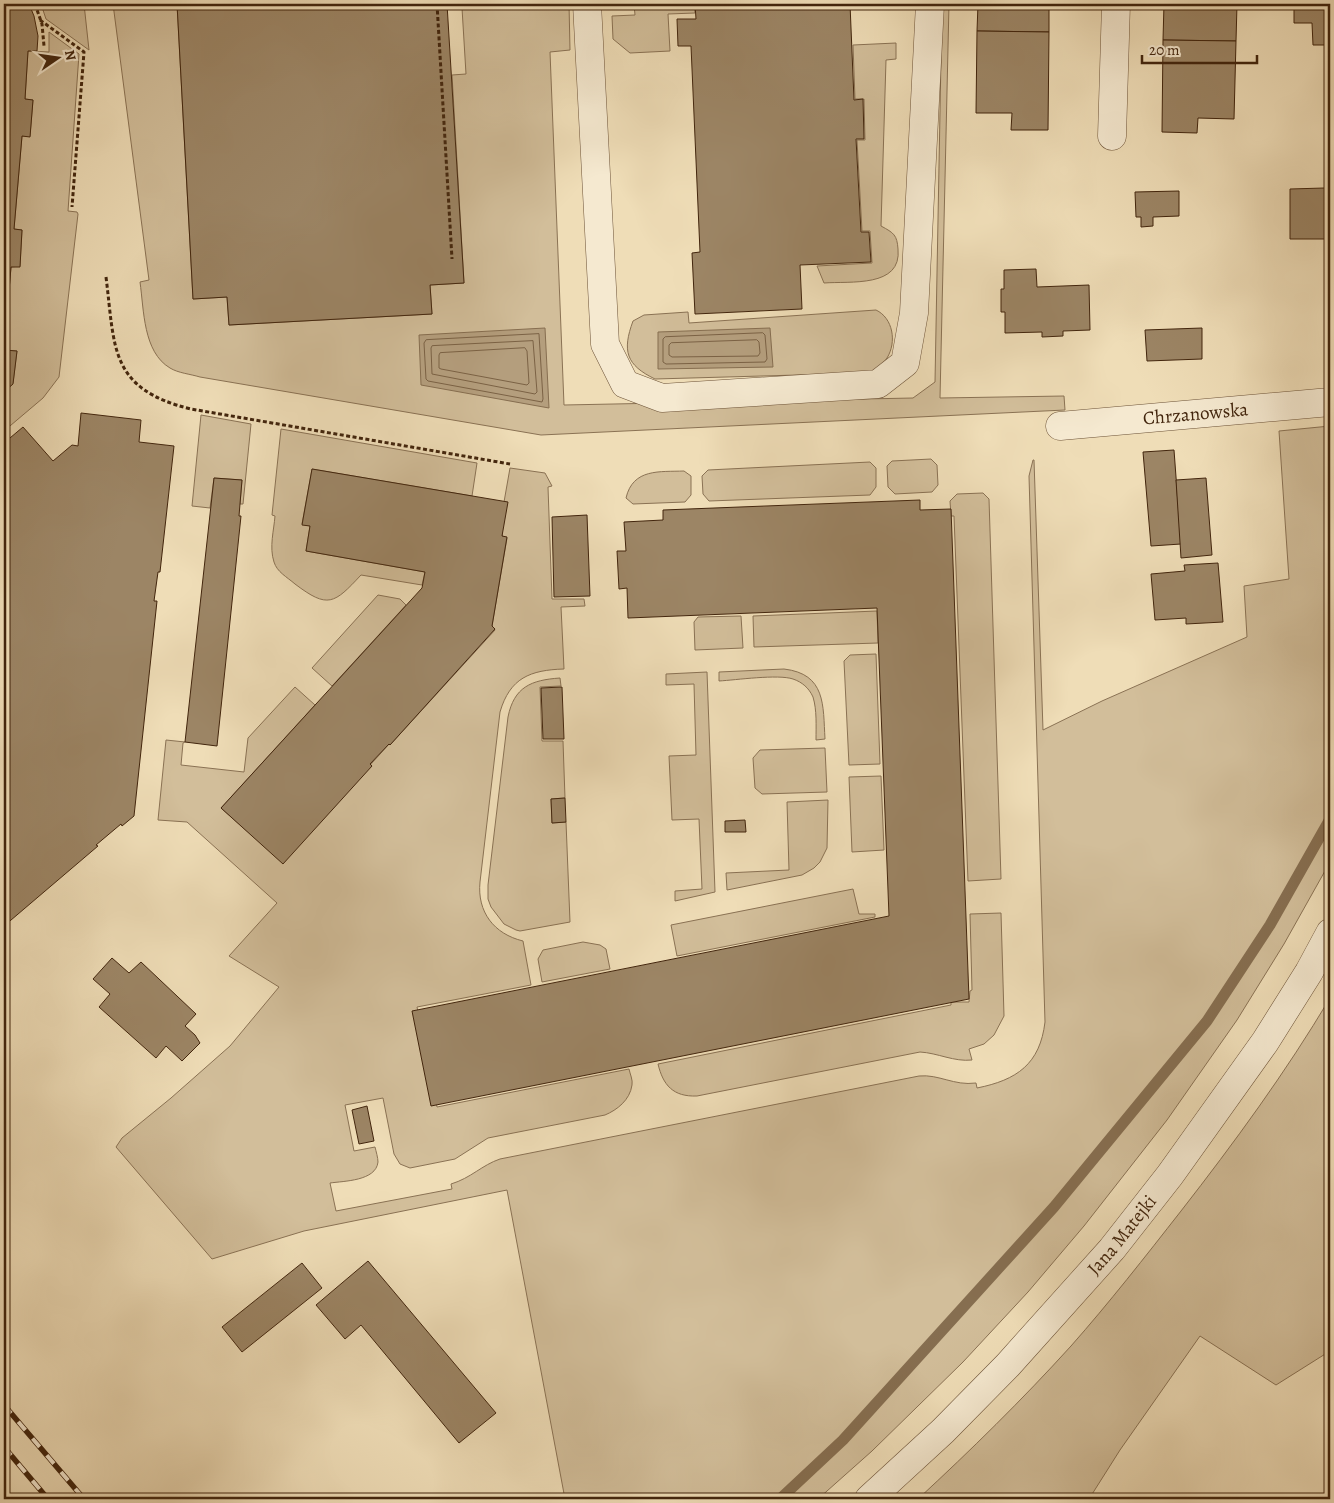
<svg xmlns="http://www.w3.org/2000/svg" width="1334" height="1503" viewBox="0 0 1334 1503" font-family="Alegreya,serif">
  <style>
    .green { fill: #d2be9a; stroke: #8a7254 }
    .water { fill: #b49e7d; stroke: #866e50 }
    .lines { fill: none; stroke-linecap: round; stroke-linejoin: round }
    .shore { stroke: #7b6245; stroke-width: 1 }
    .stream { stroke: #866e50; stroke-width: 11 }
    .building { fill: #9c8565; stroke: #42250d }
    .minor-casing { stroke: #6d5338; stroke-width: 29 }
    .path { stroke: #42250d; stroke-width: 3; stroke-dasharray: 4 2.5; stroke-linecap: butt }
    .minor { stroke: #f5e9d0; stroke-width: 28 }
    .rail-casing { stroke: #42250d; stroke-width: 5.5 }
    .rail { stroke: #f5e9d0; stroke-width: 4; stroke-dasharray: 11; stroke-linecap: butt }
    .labels { text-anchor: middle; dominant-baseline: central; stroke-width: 4.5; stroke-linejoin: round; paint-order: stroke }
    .street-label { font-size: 19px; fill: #42250d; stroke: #f5e9d0 }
  </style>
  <rect width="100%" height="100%" fill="#efddb7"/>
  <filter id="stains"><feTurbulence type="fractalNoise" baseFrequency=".004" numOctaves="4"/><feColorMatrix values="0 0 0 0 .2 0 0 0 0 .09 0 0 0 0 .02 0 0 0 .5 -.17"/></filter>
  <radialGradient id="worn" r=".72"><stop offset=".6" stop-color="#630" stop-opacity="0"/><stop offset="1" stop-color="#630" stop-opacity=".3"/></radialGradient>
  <g class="green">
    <path d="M41,4H84L89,50L46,19Z"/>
    <path d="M113,4H177L193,299L227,297L229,325L432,314L430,285L464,283L452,75L466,74L462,8L447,9V4H569L570,50L550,52L564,405L913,398L935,382L942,4H949L940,398L1064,396L1065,410L541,435L200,377C190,374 178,373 170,368C143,352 144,310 140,282L149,280Z"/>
    <path d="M634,4H694L695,13L668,14L670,51L630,53L613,39L612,16L635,15Z"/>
    <path d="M49,32L79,54L68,211L77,212L78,214L59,377L43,398L4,431V392L13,383L17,351L4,350L11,267L20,266L22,230L14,229L22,136H30L33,100L25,99L28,51L49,52Z"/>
    <path d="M896,43V59L886,60L881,226C894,233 897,235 898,249C902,288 850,281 824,283L817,266L872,263L870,231H862L857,140H865L864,99H855L853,45Z"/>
    <path d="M876,310C893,318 897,342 887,358C882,365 876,369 869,373L655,379C626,365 622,351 633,321L644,315L688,312L689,323Z"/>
    <path d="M201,415L251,424L243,504H240L242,480L214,478L210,508L192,506Z"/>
    <path d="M1330,426V862L1284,944L1237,1020L1167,1120L1084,1226L1028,1292L963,1362L872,1451L818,1499H565L507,1190L304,1231L212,1259L116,1147L122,1138L171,1098L230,1046L279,987L229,956L277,903L187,822L158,820L166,740L185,742L183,743L181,765L244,772L248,738L295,687L315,705L221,808L283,863L389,744L390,745L495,630L492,626L507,538L502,536L504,502L510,468L545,473L552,486L548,487L552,599H584L585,606L561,607L564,669C530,670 510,678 500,712L480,882C477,912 494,934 523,941L531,985L417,1007L437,1107L629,1069C630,1074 633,1080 632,1085C630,1100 617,1110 605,1115L488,1138L455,1159L410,1168L400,1164L394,1154L383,1098L345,1105L354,1151L375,1147C376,1151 378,1158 378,1162C376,1181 344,1181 330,1183L336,1211L452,1189L451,1184C471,1178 482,1165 500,1159L919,1076C939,1074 954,1086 976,1083L977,1088C1017,1080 1040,1064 1045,1022L1029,476L1033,460H1034L1043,730L1102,701L1247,637L1244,586L1289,579L1279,431Z"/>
    <path d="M281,429L477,463L472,496L312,469L302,524L310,526L306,551L425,572L422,585L361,575C334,604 328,609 295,584C287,577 277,572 274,562C269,547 274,530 275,516L272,515Z"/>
    <path d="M931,459L937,465L938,485L932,492L895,494L888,487L887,466L892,461Z"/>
    <path d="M870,462L876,468V487L870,495L709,501L703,494L702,476L708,470Z"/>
    <path d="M684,471L691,476V495L685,502L633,504L626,498C633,468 660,472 684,471Z"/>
    <path d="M983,493L989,499L1001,879L968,881L954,516H951L950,501L957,494Z"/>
    <path d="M378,595L400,599L406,605L332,686L312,668Z"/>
    <path d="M877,611L878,643L754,647L753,616Z"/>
    <path d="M741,616L743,648L695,650L694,622L698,617Z"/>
    <path d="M876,654L880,764L849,765L844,661L850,655Z"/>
    <path d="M784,669C826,674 823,705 825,739L816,740C816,726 817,710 813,697C809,688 802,682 793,679C778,674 736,680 719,681V672Z"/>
    <path d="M707,672L715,892L675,901V891L702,889L699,819L672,820L669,756L696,755L694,684L666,685V674Z"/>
    <path d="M560,678L561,686L540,687L542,741H563L565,798L551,799L552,823L566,822L570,922L520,931L516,930L504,924L491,907L488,899V885L508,717C514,687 531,680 560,678Z"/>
    <path d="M825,748L827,792L762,794L755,788L753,758L760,750Z"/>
    <path d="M881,776L884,850L852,852L849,777Z"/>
    <path d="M828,800L827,848L820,862L814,868L802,875L727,890L726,873L789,870L787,802Z"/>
    <path d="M853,889L859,914H875V917L677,956L671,925Z"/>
    <path d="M1001,913L1004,1016L994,1035L984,1044L969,1049L972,1060C954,1062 938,1053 920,1052L697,1096C673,1097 663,1085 658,1064L951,1005V1002H969L970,991L972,990L970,914Z"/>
    <path d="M583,942L600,945L606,949L610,969L542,982L538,959L543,950Z"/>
    <path d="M1330,998V1351L1276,1385L1200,1336L1120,1450L1089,1499H918C971,1450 1022,1400 1071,1346C1109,1303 1145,1257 1181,1211C1234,1143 1286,1072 1330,998Z"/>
  </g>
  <g class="water">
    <path d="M545,328L549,408L421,385L419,335Z"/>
    <path d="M770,328L773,367L658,369V332Z"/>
  </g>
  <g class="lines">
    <g class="shore">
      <path d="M763,333L765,335L767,359L765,362L666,364L663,362V339L665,337Z"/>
      <path d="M539,334L543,399L542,402L428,381L426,379L424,343L426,340Z"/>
      <path d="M757,340L759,342L760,353L758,356L672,357L669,355V345L671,343Z"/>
      <path d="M533,341L537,392L535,394L432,374L431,348L432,346Z"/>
      <path d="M525,348L527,351L529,383L527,385L441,369L439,368V355L440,353Z"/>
    </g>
    <path class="stream" d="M780,1499L843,1440L1054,1207L1207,1021L1270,925L1330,819"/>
  </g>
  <g class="building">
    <path d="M4,4H29L34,16L38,36L37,51H28L25,99L33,100L30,137L22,136L14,229L22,230L20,267H11L4,350L17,351L13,384L4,392Z"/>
    <path d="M177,4H447L464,283L430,285L432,314L229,325L227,297L193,299Z"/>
    <path d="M695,4H764V9L783,8V4H850L854,100L863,99L864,139H856L861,232H869L871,262L800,265L802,309L695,314L692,253L700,252L691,46H678L677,19H696Z"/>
    <path d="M978,4H1049V32L977,31Z"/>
    <path d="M1164,4H1237L1236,41L1163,40Z"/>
    <path d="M1294,4H1330V45H1313L1312,23H1294Z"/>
    <path d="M977,31L1049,32L1048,130H1011L1012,113H976Z"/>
    <path d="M1163,40L1236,41L1234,119L1198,118L1197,133L1162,132Z"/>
    <path d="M1324,188H1330V239H1290V189Z"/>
    <path d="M1179,191V216L1153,217V226L1141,227V217H1136L1135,192Z"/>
    <path d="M1036,269L1037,287L1089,285L1090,330L1063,331V336L1042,337V332L1005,333V312H1001V289H1004V270Z"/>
    <path d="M1202,328V359L1147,361L1145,330Z"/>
    <path d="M81,413L141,420L139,442L174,446L160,572H158L154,601H157L134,816L122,826L121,824L96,845L98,846L4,926V443L23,427L53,461L72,445L78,446Z"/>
    <path d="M1174,450L1181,544L1151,546L1143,452Z"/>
    <path d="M312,469L508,502L502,536L507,537L492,626L495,629L390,745L389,744L370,764L372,766L283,864L221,808L422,588L425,572L306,551L310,526L302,525Z"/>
    <path d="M214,478L242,480L239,516H241L217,746L185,742Z"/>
    <path d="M1206,478L1212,555L1181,558L1176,480Z"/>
    <path d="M920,500V510L951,509L969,999L431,1106L412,1011L889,916L877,608L628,618L627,588L619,589L617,551H626L624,522L663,520V510Z"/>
    <path d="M587,515L590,596L554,597L552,517Z"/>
    <path d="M1218,563L1223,622L1186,624V618L1155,620L1151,574L1185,571L1184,565Z"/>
    <path d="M562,687L564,739H543L541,688Z"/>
    <path d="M565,798L566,822L552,823L551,799Z"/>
    <path d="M745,820L746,832H725V821Z"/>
    <path d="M112,958L129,973L141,962L196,1014L185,1026L195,1035L200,1043L182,1061L166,1046L156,1058L99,1007L110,994L93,979Z"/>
    <path d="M367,1106L374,1141L359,1144L352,1110Z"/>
    <path d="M368,1261L496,1413L459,1443L361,1325L345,1339L316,1305Z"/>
    <path d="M302,1263L322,1288L242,1352L222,1327Z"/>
  </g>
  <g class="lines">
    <defs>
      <g id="minor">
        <path d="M587,4L605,344L625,384L662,398L878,384L905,363L914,313L930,4"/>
        <path d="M1112,136L1116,4"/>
        <path id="s1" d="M1060,426L1330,402"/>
        <path id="s2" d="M869,1499L943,1431L1008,1365L1112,1249L1170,1175L1265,1042L1309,972L1330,933"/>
      </g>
    </defs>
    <use href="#minor" class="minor-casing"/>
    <g class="path">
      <path d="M35,4L42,24L44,46"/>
      <path d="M437,4L452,259"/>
      <path d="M40,20L84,52L72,207"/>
      <path d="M106,277C115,348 109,389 191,409L510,464"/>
    </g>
    <use href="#minor" class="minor"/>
    <defs>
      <g id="rail">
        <path d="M4,1405L84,1499"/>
        <path d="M4,1447L48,1499"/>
      </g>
    </defs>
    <use href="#rail" class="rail-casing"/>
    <use href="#rail" class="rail"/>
  </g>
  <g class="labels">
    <g class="street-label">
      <text stroke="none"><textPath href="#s1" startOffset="136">Chrzanowska</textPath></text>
      <text stroke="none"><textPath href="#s2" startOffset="366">Jana Matejki</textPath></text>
    </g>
  </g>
  <rect width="1334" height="1503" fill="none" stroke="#efddb7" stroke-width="20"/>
  <rect x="5" y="5" width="1324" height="1493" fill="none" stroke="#42250d" stroke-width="2.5"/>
  <rect x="10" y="10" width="1314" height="1483" fill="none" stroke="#42250d"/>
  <g transform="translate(58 58) rotate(77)" stroke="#f5e9d0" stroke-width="4" paint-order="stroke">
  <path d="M0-4L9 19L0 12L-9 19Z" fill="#42250d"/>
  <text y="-8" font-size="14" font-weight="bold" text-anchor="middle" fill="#42250d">N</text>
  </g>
  <path d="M1142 55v8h115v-8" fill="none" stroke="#42250d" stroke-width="2.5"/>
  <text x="1149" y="55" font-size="15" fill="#42250d" stroke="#f5e9d0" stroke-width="4" paint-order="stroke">20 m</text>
  <rect width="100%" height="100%" filter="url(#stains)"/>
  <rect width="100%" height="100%" fill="url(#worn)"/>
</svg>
